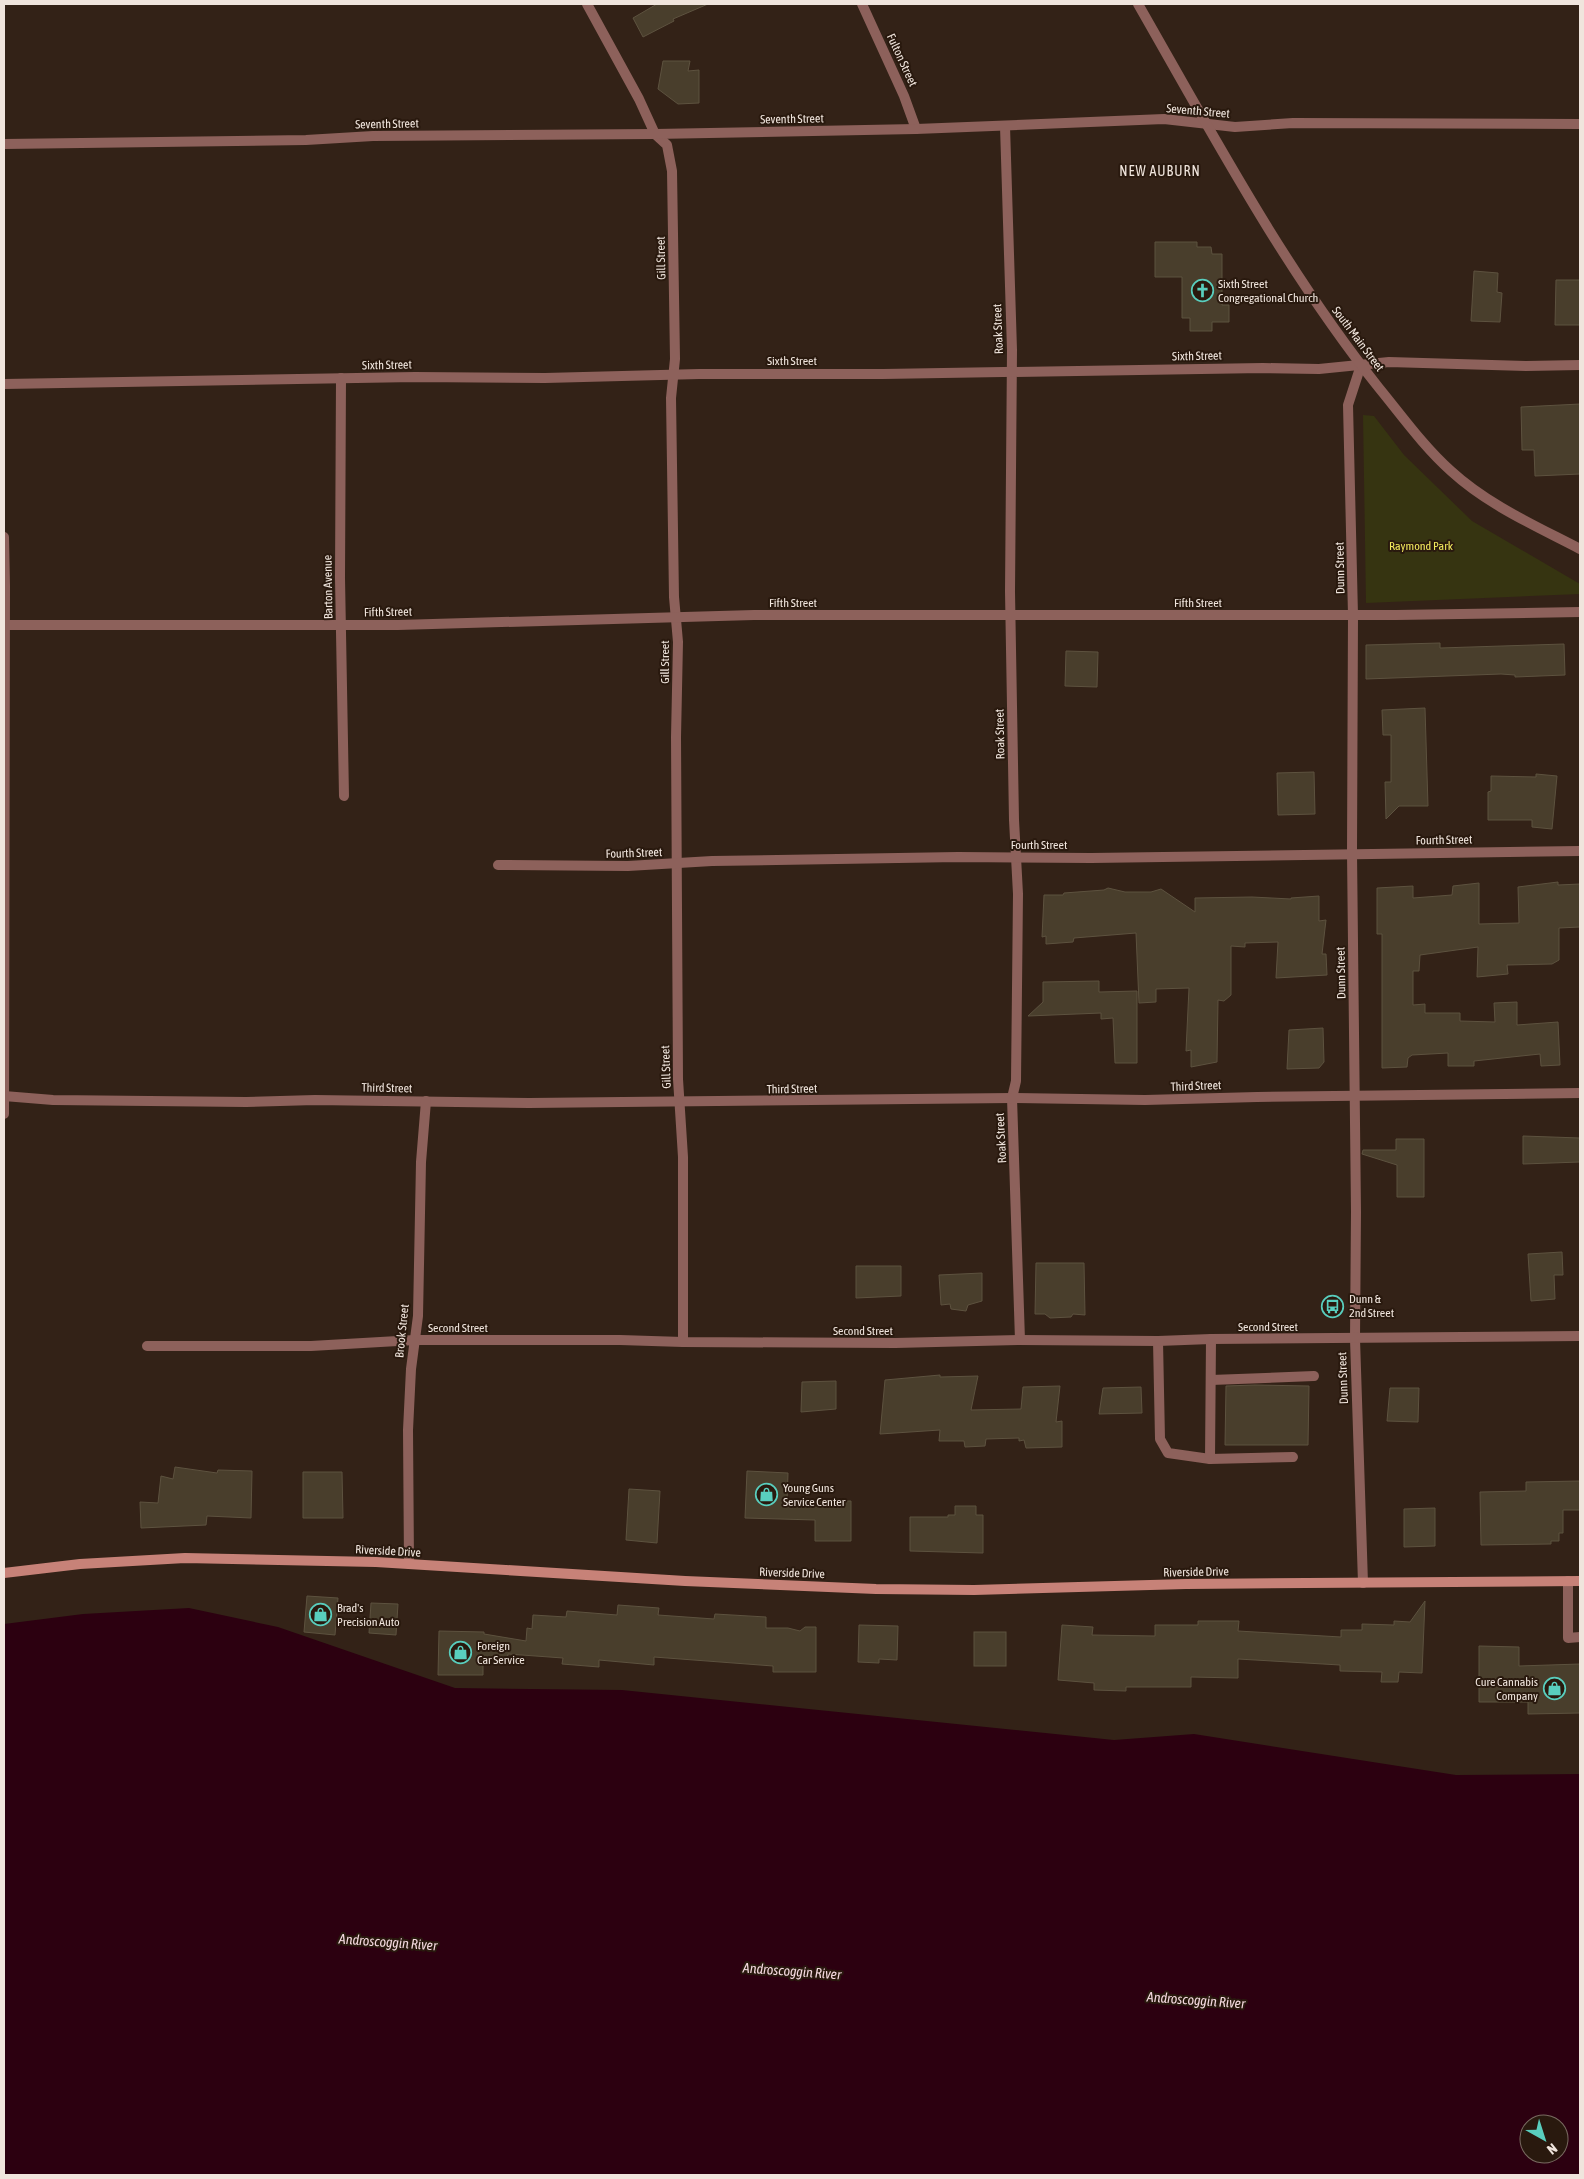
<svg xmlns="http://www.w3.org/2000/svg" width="1584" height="2179" viewBox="0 0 1584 2179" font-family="'Asap Condensed',sans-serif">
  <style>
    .green { fill: #363411 }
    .water { fill: #2c0010; fill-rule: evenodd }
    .building { fill: #493e2c; stroke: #5d523f }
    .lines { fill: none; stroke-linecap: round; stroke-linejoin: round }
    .service { stroke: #8d615b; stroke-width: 10 }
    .minor { stroke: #8d615b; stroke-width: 10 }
    .tertiary { stroke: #8d615b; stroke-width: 10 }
    .secondary { stroke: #c78278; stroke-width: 10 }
    .labels { text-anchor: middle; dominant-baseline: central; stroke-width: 4; stroke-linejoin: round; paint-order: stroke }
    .street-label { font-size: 12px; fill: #f0e5dd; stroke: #29190e }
    .poi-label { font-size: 12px; fill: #f0e5dd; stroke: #29190e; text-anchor: start }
    .park-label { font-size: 12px; fill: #f2e95d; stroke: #29190e }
    .neighbourhood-label { font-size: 14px; letter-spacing: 1px; fill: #f0e5dd; stroke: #29190e }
    .water-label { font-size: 14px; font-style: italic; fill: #f4d9df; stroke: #29190e }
  </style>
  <rect width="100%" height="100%" fill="#332217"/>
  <path class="green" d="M1363,415L1374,416L1404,455L1472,521L1580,584V594L1366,603Z"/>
  <path class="water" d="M189,1608L278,1627L455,1688L622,1690L1114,1740L1194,1734L1456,1775L1580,1774V2175H4V1624L83,1614ZM1529,2124H1559V2154H1529Z"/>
  <g class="building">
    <path d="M657,4H708L673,19L674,21L643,37L633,18Z"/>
    <path d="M663,61H690L688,71L699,70V103L678,104L658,89Z"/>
    <path d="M1155,242H1197V247H1211L1212,254H1222V305H1229V322H1212V331H1190V318H1182V277H1155Z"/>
    <path d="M1474,271L1498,273L1497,292L1502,293L1500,322L1471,321Z"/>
    <path d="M1556,280H1580V325H1555Z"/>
    <path d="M1580,404V474L1535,476L1534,450H1522L1521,407Z"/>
    <path d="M1440,643V648L1564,644L1565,675L1515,677V675L1501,674L1366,679V645Z"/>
    <path d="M1066,651L1098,652L1097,687L1065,686Z"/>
    <path d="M1425,708L1428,806H1399L1386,819L1385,782H1391V735H1383L1382,710Z"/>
    <path d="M1314,772L1315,814L1278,815L1277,773Z"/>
    <path d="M1536,774L1557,776L1552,829L1532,827V820H1488V792L1491,791V776L1536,777Z"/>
    <path d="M1558,882V885L1580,884V927L1559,928V960L1552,964L1507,965L1508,974L1477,977L1478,947L1420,955L1419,971H1413V1005L1425,1004V1013H1460V1021L1495,1022L1494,1003L1517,1002V1025L1558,1022L1560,1065L1541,1066L1540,1054L1474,1061V1066H1448V1053L1412,1055L1408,1058L1407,1067L1382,1068V934H1377V888L1413,886V898L1452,895L1453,886L1479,883V924L1519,923L1518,887Z"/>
    <path d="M1108,888L1125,892H1151L1161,889L1195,912V898L1252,897L1291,899V898L1319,896V921L1326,920L1322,954H1326L1327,975L1276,978L1278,942L1245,943V947L1231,946V995L1224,1001L1218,1000L1217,1062L1191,1067V1050L1186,1051L1189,988L1156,989V1002L1139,1003L1136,933L1074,938L1073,942L1046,944V936L1042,937L1044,895H1063L1064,893L1104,890Z"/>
    <path d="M1099,981V992L1137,991V1063H1115L1113,1018L1101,1019V1013L1028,1016L1043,1002V982Z"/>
    <path d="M1323,1028L1324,1062L1319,1068L1287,1069L1289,1030Z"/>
    <path d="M1523,1136L1580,1138V1162L1523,1164Z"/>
    <path d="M1396,1139H1424V1197H1397V1165L1362,1154L1363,1150H1396Z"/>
    <path d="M1562,1252L1563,1275H1554L1555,1299L1531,1301L1528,1254Z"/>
    <path d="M1036,1263H1084L1085,1315L1073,1314L1071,1317L1050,1318L1045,1314H1035Z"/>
    <path d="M856,1266H901V1296L856,1298Z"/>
    <path d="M982,1273V1301L968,1305L966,1311L951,1309L950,1304L941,1305L939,1275Z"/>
    <path d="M940,1375V1377L978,1376L971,1410L1021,1409L1023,1387L1060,1386L1056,1422L1062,1421V1447L1026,1448L1024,1440L1019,1441V1438L986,1439L985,1446L965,1447L964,1441H939L940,1430L880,1434L885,1380Z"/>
    <path d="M836,1381V1409L801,1412L802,1382Z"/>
    <path d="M1255,1385L1309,1386L1308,1445H1225L1226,1386Z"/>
    <path d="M1141,1387L1142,1413L1099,1414L1103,1388Z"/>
    <path d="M1390,1388H1419L1418,1422L1387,1421Z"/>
    <path d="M175,1467L217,1473L218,1470L252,1471L251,1518L207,1516L206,1525L141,1528L140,1502L158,1503L161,1476L173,1479Z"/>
    <path d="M747,1471L788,1473L787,1501H851V1541H815V1520L745,1518Z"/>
    <path d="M303,1472H342L343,1518H303Z"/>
    <path d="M1580,1481V1510H1563V1533H1559V1541H1551V1544L1481,1545L1480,1492L1526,1491V1482Z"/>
    <path d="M629,1489L660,1491L657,1543L626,1540Z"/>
    <path d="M955,1506H976V1515H983V1553L910,1551V1517H948V1515H955Z"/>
    <path d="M1435,1508V1546L1404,1547V1509Z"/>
    <path d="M307,1596L338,1598L335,1635L304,1632Z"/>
    <path d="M1425,1601L1422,1673L1399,1672L1398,1682H1381L1382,1672L1340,1671V1665L1238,1659V1678L1191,1677V1687H1126V1691L1094,1690V1683L1058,1680L1062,1625L1093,1627L1092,1635L1155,1636V1625H1198V1621H1239L1238,1631L1341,1637V1630H1362V1624L1394,1625V1621L1410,1622Z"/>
    <path d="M371,1603L398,1604L396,1635L369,1633Z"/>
    <path d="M618,1605L659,1608L658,1615L714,1619L715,1614L766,1617V1628H788L800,1631L805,1627H816V1672H773V1666L654,1657V1665L599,1660V1667L562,1664L563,1658L508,1654L507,1662L483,1658V1675H438L439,1631L484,1632V1634L526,1641L527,1628L532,1629L533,1615L566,1617L567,1611L617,1615Z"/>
    <path d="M859,1625L898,1626L897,1660L879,1659V1663L858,1662Z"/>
    <rect x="974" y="1632" width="32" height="34"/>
    <path d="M1479,1646L1519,1647V1666L1580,1664V1713L1528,1714V1702H1479Z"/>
  </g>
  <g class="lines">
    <g class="service">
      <path d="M1158,1341L1160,1439L1168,1453L1210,1459L1293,1457"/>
      <path d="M1211,1380L1314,1376"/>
      <path d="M1210,1459L1211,1339"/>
      <path d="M1568,1581V1638L1580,1637"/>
    </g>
    <g class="minor">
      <path d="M587,4L639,99L655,134L667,145L672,171L675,359L671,398L674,597L678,642L676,737L678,1079L683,1157V1342"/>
      <path d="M862,4L904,96L916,129"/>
      <path d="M1005,126L1012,350L1010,592L1014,820L1018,894L1016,1081L1012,1098L1020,1340"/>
      <path d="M4,144L306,140L373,136L655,134L916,129L1164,119L1235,127L1293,123L1580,124"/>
      <path d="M1361,365L1348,405L1353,615L1352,853L1356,1212L1355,1339L1363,1583"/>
      <path d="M341,378L340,578L344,796"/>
      <path d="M4,384L415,377L545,378L699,374H883L1263,368L1319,369L1389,362L1526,366L1580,365"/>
      <path d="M4,537L5,586L4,1114"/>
      <path d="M5,625H398L754,615H1396L1580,612"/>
      <path d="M498,865L628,866L712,861L958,857L1091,858L1580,851"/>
      <path d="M4,1096L53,1100L246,1102L315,1100L529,1103L1012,1098L1145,1100L1257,1097L1580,1093"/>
      <path d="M147,1346H311L415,1340H620L683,1342L895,1343L1020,1340L1158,1341L1211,1339L1580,1336"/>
      <path d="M409,1564L408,1430L411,1369L418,1316L421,1162L426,1101"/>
    </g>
    <path class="tertiary" d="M1138,4C1213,135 1285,270 1379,388C1402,416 1424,447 1451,471C1488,505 1536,526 1580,549"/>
    <path class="secondary" d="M4,1573L80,1564L185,1558L376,1562L685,1581L876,1589L974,1590L1186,1584L1580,1581"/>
  </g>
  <defs>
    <symbol id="church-ring" viewBox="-11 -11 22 22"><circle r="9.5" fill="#29190e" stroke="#59cebe" stroke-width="1.5"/><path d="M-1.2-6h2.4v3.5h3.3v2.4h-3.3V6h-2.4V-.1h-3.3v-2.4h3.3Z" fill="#59cebe"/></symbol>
    <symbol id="bus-ring" viewBox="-11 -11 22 22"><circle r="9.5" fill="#29190e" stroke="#59cebe" stroke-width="1.5"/><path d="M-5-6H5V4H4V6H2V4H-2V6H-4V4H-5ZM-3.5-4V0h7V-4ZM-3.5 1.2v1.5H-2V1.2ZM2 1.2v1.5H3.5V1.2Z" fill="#59cebe"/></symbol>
    <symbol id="shop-ring" viewBox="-11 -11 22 22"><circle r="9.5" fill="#29190e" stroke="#59cebe" stroke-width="1.5"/><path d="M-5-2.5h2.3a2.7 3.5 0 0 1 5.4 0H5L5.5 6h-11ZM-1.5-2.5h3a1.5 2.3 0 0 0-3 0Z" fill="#59cebe"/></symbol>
  </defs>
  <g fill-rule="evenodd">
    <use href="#church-ring" x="1190" y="278" width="25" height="25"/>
    <use href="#bus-ring" x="1320" y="1294" width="25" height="25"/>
    <use href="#shop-ring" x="754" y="1482" width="25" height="25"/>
    <use href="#shop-ring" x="308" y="1602" width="25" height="25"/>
    <use href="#shop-ring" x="448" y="1640" width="25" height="25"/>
    <use href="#shop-ring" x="1542" y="1676" width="25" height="25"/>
  </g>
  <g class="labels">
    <g class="street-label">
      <text transform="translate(902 60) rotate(65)">Fulton Street</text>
      <text transform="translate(1198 111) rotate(5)">Seventh Street</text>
      <text transform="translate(792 119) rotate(-1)">Seventh Street</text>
      <text transform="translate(387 124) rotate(-1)">Seventh Street</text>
      <text transform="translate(661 258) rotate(-91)">Gill Street</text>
      <text transform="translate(998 329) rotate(-92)">Roak Street</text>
      <text transform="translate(1358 339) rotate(53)">South Main Street</text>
      <text transform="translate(1197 356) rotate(-1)">Sixth Street</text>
      <text x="792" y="361">Sixth Street</text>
      <text transform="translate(387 365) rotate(-1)">Sixth Street</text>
      <text transform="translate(1340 568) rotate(-91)">Dunn Street</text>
      <text transform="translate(328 587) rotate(-91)">Barton Avenue</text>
      <text x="793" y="603">Fifth Street</text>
      <text x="1198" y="603">Fifth Street</text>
      <text transform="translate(388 612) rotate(-1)">Fifth Street</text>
      <text transform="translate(665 662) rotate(-90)">Gill Street</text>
      <text transform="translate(1000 734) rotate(-91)">Roak Street</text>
      <text transform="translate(1444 840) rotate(-1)">Fourth Street</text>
      <text x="1039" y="845">Fourth Street</text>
      <text transform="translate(634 853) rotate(-2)">Fourth Street</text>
      <text transform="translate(1341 973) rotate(-91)">Dunn Street</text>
      <text transform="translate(666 1067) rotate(-92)">Gill Street</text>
      <text transform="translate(1196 1086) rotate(-2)">Third Street</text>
      <text transform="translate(387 1088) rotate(1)">Third Street</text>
      <text transform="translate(792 1089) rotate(-1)">Third Street</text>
      <text transform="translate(1001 1138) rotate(-93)">Roak Street</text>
      <text x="1268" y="1327">Second Street</text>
      <text x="458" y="1328">Second Street</text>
      <text transform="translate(402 1331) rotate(-84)">Brook Street</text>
      <text x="863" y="1331">Second Street</text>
      <text transform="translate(1343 1378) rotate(-92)">Dunn Street</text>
      <text transform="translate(388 1551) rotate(3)">Riverside Drive</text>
      <text transform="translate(1196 1572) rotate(-1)">Riverside Drive</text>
      <text transform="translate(792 1573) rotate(2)">Riverside Drive</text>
    </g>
    <g class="poi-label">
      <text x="1218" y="284">Sixth Street<tspan x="1218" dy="14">Congregational Church</tspan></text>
      <text x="1349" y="1299">Dunn &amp;<tspan x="1349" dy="14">2nd Street</tspan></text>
      <text x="783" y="1488">Young Guns<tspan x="783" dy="14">Service Center</tspan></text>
      <text x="337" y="1608">Brad's<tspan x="337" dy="14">Precision Auto</tspan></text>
      <text x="477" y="1646">Foreign<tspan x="477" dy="14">Car Service</tspan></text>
      <text x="1538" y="1682" text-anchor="end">Cure Cannabis<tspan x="1538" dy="14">Company</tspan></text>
    </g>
    <g class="park-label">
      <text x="1421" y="546">Raymond Park</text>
    </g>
    <g class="neighbourhood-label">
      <text x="1160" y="171">NEW AUBURN</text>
    </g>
    <g class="water-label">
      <text transform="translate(388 1942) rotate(4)">Androscoggin River</text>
      <text transform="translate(792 1971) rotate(4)">Androscoggin River</text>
      <text transform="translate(1196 2000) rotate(4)">Androscoggin River</text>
    </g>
  </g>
  <rect width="1584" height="2179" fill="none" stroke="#f0e5dd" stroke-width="10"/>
  <g transform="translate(1544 2139) rotate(141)"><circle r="24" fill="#29190e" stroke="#796b61"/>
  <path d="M0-4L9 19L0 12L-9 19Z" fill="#59cebe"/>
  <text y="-8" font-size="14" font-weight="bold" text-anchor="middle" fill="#f0e5dd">N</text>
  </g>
</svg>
